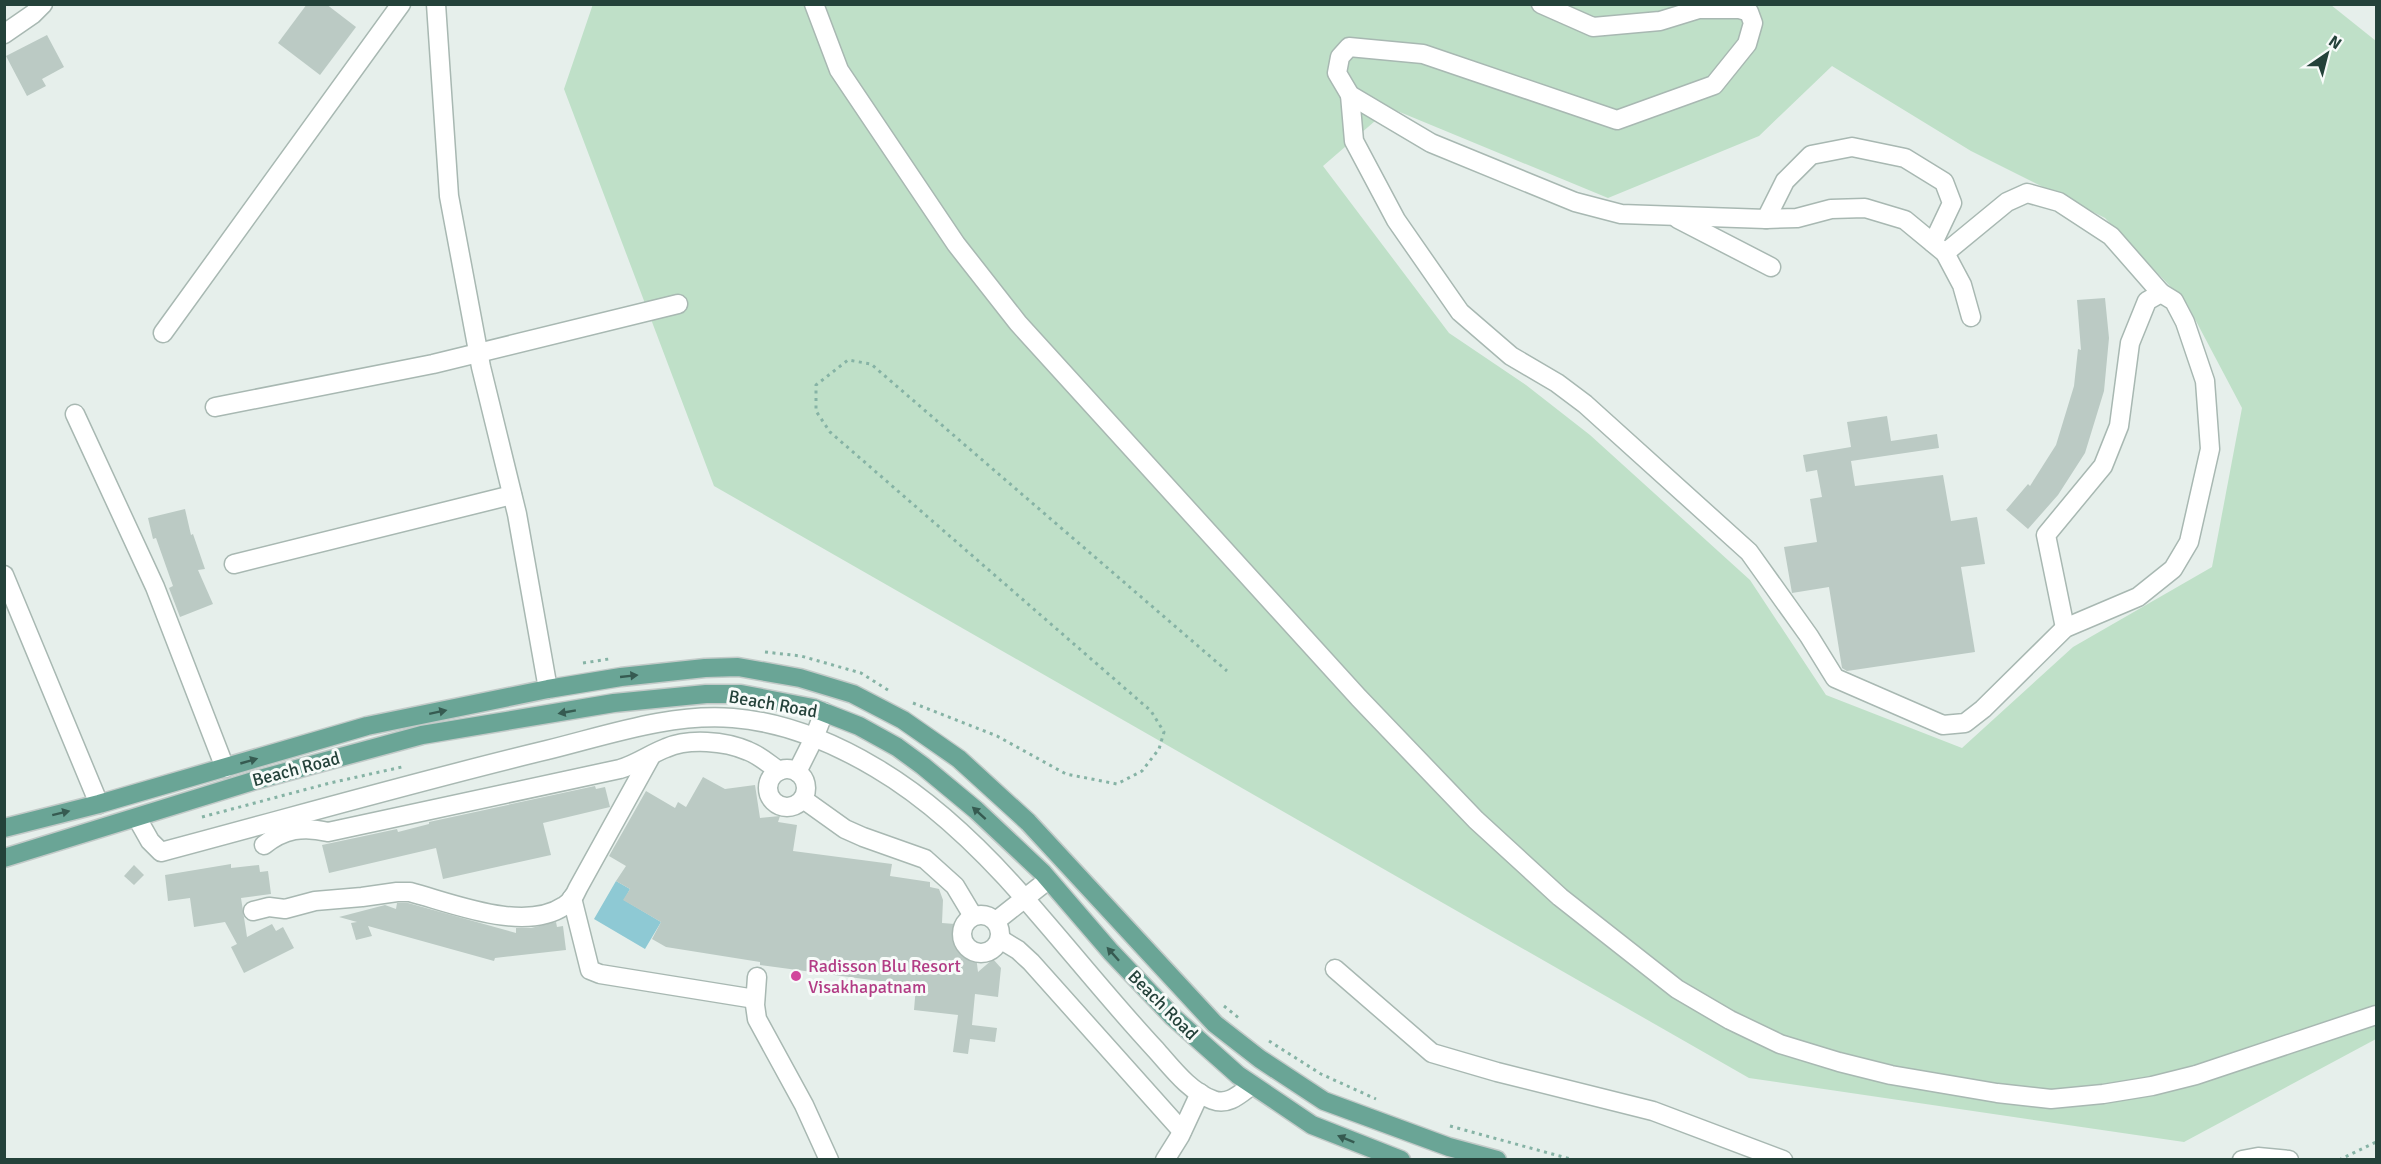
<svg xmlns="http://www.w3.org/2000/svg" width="2381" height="1164" viewBox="0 0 2381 1164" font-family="Signika,sans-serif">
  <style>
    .green { fill: #bfe0c8; fill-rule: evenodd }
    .water { fill: #8ec9d4 }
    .building { fill: #bbcac4 }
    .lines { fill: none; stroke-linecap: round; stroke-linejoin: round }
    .minor-casing { stroke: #a8b8b2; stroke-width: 21 }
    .major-casing { stroke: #c2cac8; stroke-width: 21 }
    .path { stroke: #86b3a5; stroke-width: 3; stroke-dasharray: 3 4.5; stroke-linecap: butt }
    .minor { stroke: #fff; stroke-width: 18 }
    .major { stroke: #6aa596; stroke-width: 18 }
    .oneway { fill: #365b51 }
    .hotel-dot { fill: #d1479c; stroke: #f7fbf9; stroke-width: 2 }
    .labels { text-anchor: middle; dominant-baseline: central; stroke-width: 6; stroke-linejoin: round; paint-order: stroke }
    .street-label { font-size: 18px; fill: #24423a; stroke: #f7fbf9 }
    .hotel-label { font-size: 18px; fill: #b23c85; stroke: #f7fbf9; text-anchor: start }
  </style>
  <rect width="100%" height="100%" fill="#e6efeb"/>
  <path class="green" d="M593,4L2331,5L2376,41V1039L2184,1142L1749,1078L714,486L564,89ZM1832,66L1971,151L2105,218L2187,304L2242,408L2212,567L2073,647L1962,748L1826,695L1750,580L1590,435L1526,385L1449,333L1323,166L1390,108L1608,198L1759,136Z"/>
  <path class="water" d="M616,881L630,889L624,900L661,922L645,949L594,919Z"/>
  <g class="building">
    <path d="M307,4H326L356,27L320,75L278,43Z"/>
    <path d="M47,35L64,67L42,79L46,86L27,96L6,56Z"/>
    <path d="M2105,298L2109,338L2104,391L2085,453L2058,495L2028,529L2006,510L2028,484L2030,486L2056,445L2074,386L2078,349L2081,350L2077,300Z"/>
    <path d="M1887,416L1891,441L1937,434L1939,448L1851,461L1855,486L1943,475L1951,521L1977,517L1985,564L1961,567L1975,652L1847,671L1842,668L1829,587L1792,593L1784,547L1817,542L1810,499L1822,497L1817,470L1806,472L1803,455L1851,447L1847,422Z"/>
    <path d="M185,509L191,535L193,534L205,569L198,570L213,604L180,617L169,588L173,586L156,538L153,539L148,518Z"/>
    <path d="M703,777L725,789L755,785L760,818L780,816L778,822L797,825L793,851L892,864L890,876L930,882V887L939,889L943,900L942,923L955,924L954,942L957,948L966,954L976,956L978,972L993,959L1001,968L998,997L975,994L972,1025L997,1028L995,1042L970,1039L968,1054L953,1052L958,1015L914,1010L916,986L760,965V962L666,947L652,939L661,922L623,900L630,889L616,881L626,866L609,856L646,791L675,808L678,802L686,807Z"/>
    <path d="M595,786L596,789L605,787L610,807L543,823L551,855L443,879L436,848L329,873L322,845L397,829L398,832L429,824V822Z"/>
    <path d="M231,864V868L259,865L260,872L268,871L271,894L241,898L247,937L272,924L276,931L283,927L294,948L244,973L231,947L237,944L225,922L194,927L190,898L168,901L165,875Z"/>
    <path d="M134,865L144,875L134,885L124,876Z"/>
    <path d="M397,903H408L516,933V928H531L556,922L557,927L563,926L566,950L495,958L494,961L368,926L372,936L356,940L351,923L357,922L339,917L385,905L396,909Z"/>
  </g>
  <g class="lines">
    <defs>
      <g id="minor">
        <path d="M436,4L449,196L481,367L517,514L548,689"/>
        <path d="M814,4L839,70L956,244L1018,323L1359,698L1476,820L1560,897L1677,989L1730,1020L1780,1044L1839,1062L1891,1075L1997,1093L2051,1099L2103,1094L2152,1086L2196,1075L2376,1015"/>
        <path d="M1541,4L1593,27L1660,21L1699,9H1739L1749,12L1753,23L1747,44L1714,85L1617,120L1423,54L1349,47L1340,57L1337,73L1350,95L1431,143L1575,202L1621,214L1766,219L1797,218L1831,209L1865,208L1905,220L1945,253L1962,285L1971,317"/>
        <path d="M4,34L33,14L43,4"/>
        <path d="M1350,95L1354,141L1396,220L1460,312L1511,356L1557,383L1585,404L1749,552L1809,636L1835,678L1943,725L1965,723L1983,709L2065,628L2138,597L2173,569L2189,542L2210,449L2205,381L2185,322L2174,301L2161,293L2111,236L2059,202L2027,193L2007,202L1945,253"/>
        <path d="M1678,219L1771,267"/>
        <path d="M1766,219L1785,181L1811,155L1852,147L1905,158L1944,182L1952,203L1933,243"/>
        <path d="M163,333L401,4"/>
        <path d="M215,407L433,364L678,304"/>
        <path d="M75,414L155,587L225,768"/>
        <path d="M234,564L512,495"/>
        <path d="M4,575L99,804"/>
        <path d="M2065,628L2046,535L2103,466L2119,426L2130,343L2147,301L2161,293"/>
        <circle cx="787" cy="788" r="19"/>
        <path d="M797,772L814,738L824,712"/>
        <path d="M803,799L845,829L863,837L925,859L955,886L973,916"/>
        <path d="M137,818L150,841L161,852C289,818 418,781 547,750C608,735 670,713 733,718C783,722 834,743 876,768C939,805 993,860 1040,916C1079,961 1116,1007 1156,1050C1172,1068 1190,1092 1213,1100C1228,1106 1240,1094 1252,1085"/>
        <path d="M264,845C284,829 303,826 328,832L620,769C637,764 650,754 666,748C689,738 725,741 748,751C759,755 769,764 779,771"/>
        <path d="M572,898L590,970L600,974L755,999"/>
        <path d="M253,911L269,907L285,909L315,901L362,897L397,892H410C452,903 524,933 564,906C571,902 575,895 578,888L651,756"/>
        <circle cx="981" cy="934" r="19"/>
        <path d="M996,921L1048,880"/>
        <path d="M1000,939L1018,950L1031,962L1182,1131"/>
        <path d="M1335,969L1432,1053L1497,1072L1653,1111L1783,1160"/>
        <path d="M757,977L755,1005L757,1019L804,1105L829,1160"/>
        <path d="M1165,1160L1180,1136L1200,1093"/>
        <path d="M2242,1160L2258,1157L2289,1160"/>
      </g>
      <g id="major">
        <path d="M4,828L99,804L367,726L548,689L621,677L705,668L738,667L800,678L853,694L903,720L959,759L1028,822L1215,1024L1260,1059L1324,1101L1449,1147L1497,1160"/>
        <path d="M4,858L256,780L422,735L614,703L706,694H741L813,708L859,726L897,747L923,766L976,810L1043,873L1111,952L1173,1017L1238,1075L1312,1125L1401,1160"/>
      </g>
    </defs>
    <use href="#minor" class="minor-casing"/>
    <use href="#major" class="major-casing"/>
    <g class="path">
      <path d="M765,652L801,656L861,673L891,692"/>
      <path d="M583,663L609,659"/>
      <path d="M913,703L997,736L1066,774L1117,784L1142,771L1159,749L1164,732L1151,711L830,432L816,411V385L848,360L871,364L1227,671"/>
      <path d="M202,817L330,783L402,767"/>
      <path d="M1224,1006L1240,1019"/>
      <path d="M1269,1041L1321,1074L1376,1099"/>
      <path d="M1450,1126L1574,1160"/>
      <path d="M2339,1160L2376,1142"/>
    </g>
    <use href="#minor" class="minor"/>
    <use href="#major" class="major"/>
  </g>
  <defs><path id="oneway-solid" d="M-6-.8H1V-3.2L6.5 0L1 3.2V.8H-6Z" transform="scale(1.5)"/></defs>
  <g class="oneway">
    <use href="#oneway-solid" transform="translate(629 676) rotate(-6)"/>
    <use href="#oneway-solid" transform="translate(438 712) rotate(-12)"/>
    <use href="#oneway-solid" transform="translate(567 712) rotate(170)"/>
    <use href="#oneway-solid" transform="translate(249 761) rotate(-16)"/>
    <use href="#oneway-solid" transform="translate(61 813) rotate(-14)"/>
    <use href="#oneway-solid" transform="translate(979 813) rotate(-138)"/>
    <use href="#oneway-solid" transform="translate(1113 954) rotate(-132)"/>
    <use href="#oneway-solid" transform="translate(1346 1139) rotate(-158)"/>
  </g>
  <circle class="hotel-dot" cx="796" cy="976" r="6"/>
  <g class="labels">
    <g class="street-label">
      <text transform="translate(773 704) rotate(10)">Beach Road</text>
      <text transform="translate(296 769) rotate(-15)">Beach Road</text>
      <text transform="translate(1163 1005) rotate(45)">Beach Road</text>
    </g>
    <g class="hotel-label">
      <text x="808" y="966">Radisson Blu Resort<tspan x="808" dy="21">Visakhapatnam</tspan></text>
    </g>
  </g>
  <rect width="2381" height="1164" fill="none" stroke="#24423a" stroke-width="12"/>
  <g transform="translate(2327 54) rotate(35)" stroke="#f7fbf9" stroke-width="4.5" paint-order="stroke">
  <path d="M0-4.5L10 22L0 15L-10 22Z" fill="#24423a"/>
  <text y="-9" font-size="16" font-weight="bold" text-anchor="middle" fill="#24423a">N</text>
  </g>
</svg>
